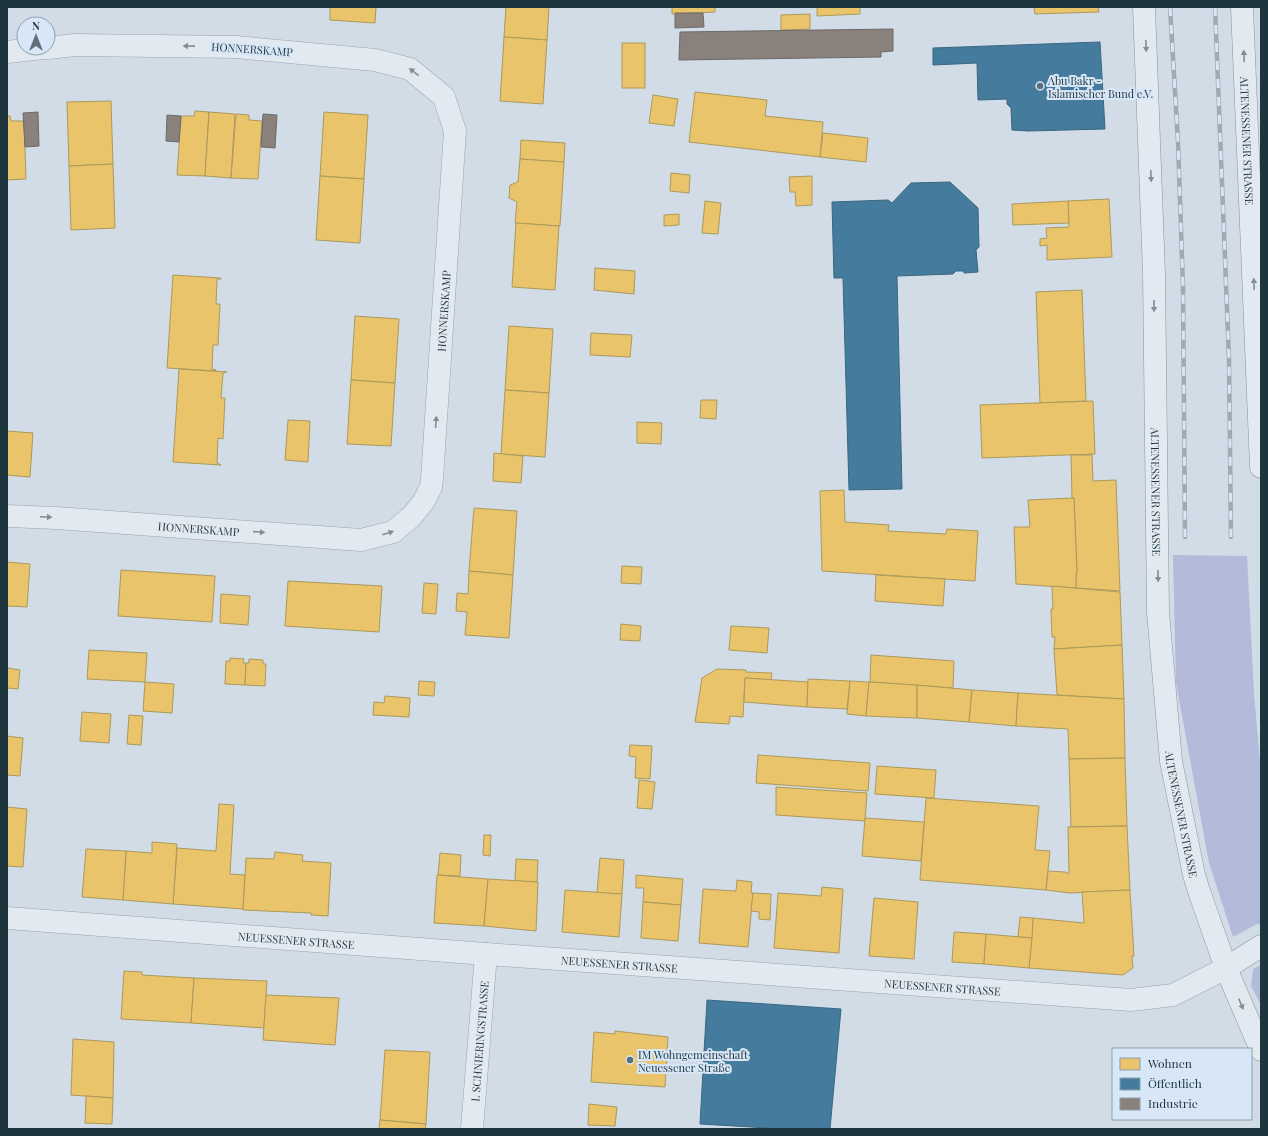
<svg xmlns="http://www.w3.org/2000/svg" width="1268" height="1136" viewBox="0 0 1268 1136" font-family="'Playfair Display',serif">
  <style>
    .green { fill: #b3bada }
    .homes { fill: #e9c46a; stroke: #ac995c }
    .public { fill: #457b9d; stroke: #3a6680 }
    .industry { fill: #8a817c; stroke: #6a6a69 }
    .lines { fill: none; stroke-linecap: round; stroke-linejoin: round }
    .minor-casing { stroke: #99a4ad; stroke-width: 23 }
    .secondary-casing { stroke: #89949d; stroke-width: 23 }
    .minor { stroke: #e2e9f0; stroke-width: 22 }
    .secondary { stroke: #e2e9f0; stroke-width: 22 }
    .rail-casing { stroke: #a2a9af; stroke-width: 4.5 }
    .rail { stroke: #d7e7f8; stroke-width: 3; stroke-dasharray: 9; stroke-linecap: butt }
    .oneway { fill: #808f96 }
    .poi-dot { fill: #5d6f78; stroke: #d7e7f8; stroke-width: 1.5 }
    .labels { text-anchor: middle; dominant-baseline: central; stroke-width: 4; stroke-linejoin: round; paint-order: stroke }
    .street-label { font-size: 11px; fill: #1f353d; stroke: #d7e7f8 }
    .poi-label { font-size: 11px; fill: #1f353d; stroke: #d7e7f8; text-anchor: start }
  </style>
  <rect width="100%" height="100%" fill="#d1dce7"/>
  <g class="green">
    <path d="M1173,555L1247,556L1254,693L1261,773V924H1257L1233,937L1209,863L1176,683Z"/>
    <path d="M1261,965V1005L1251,986L1253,969Z"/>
  </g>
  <g class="homes">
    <path d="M330,7H376L375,23L330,20Z"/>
    <path d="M506,7H549L547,40L504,37Z"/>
    <path d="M672,7H715V12L672,14Z"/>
    <path d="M817,7H860V14L817,16Z"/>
    <path d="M1034,7H1098L1099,12L1035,14Z"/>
    <path d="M810,14V29L781,30V15Z"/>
    <path d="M504,37L547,40L543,104L500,101Z"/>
    <rect x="622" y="43" width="23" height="45"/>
    <path d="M695,92L767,100L765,116L823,122L820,157L689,142Z"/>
    <path d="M653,95L678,99L674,126L649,123Z"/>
    <path d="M111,101L113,164L69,166L67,102Z"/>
    <path d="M195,111L209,112L205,176L177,175L181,116H194Z"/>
    <path d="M209,112L235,114L231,178L205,176Z"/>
    <path d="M324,112L368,115L364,179L320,176Z"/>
    <path d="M236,114L249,115V120L262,121L258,179L231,178Z"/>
    <path d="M7,116H10L11,121H24L26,179L7,180Z"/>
    <path d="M823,133L868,138L866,162L820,157Z"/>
    <path d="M521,140L565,143L564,162L520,159Z"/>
    <path d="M520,159L564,162L560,226L515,223L517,202L509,198L510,185L518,182Z"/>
    <path d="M113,164L115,228L71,230L69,166Z"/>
    <path d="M671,173L690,175L689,193L670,191Z"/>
    <path d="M320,176L364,179L360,243L316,240Z"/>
    <path d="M812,176V205L796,206L795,192H790L789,177Z"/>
    <path d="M1109,199L1112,257L1047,260V245L1040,246V239L1047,238L1046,228L1069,227L1068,201Z"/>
    <path d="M705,201L721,203L718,234L702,233Z"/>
    <path d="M1068,201L1069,223L1013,225L1012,204Z"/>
    <path d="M679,214V225L664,226V215Z"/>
    <path d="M516,223L559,226L555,290L512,287Z"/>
    <path d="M595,268L635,271L634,294L594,290Z"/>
    <path d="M173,275L221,278V279H217L216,304H220L218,345H213L212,369L216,370V371L167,368Z"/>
    <path d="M1082,290L1086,401L1040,403L1036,292Z"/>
    <path d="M355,316L399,319L395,383L351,380Z"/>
    <path d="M509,326L553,329L549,393L505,390Z"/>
    <path d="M591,333L632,335L630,357L590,355Z"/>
    <path d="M179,369L227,372L223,373L221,398H225L223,439L218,438L217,463L221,465L173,462Z"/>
    <path d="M351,380L395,383L391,446L347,444Z"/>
    <path d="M505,390L549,393L545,457L501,454Z"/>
    <path d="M701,400H717L716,419L700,418Z"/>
    <path d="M1093,401L1095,454L982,458L980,405Z"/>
    <path d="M288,420L310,421L308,462L285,460Z"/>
    <path d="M637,422L662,423L661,444L637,443Z"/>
    <path d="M7,431L33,433L30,477L7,475Z"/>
    <path d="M494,453L523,456L521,483L493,481Z"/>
    <path d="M1071,455H1092L1093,481L1116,480L1120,591L1076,588V575L1077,572L1074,498H1072Z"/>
    <path d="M844,490L845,522L889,525L888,531L946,534L947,529L978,531L975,581L822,571L820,491Z"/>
    <path d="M1072,498H1074L1077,572L1076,575V588L1016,584L1014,527H1030L1028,500Z"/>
    <path d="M474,508L517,511L513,575L469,571Z"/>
    <path d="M7,562L30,564L27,607L7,606Z"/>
    <path d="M622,566L642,567L641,584L621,583Z"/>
    <path d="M121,570L215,576L212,622L118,616Z"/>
    <path d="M469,571L513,575L509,638L465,635L467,612L456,611L457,593L468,594Z"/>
    <path d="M876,575L945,579L943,606L875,601Z"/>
    <path d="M288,581L382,586L379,632L285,626Z"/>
    <path d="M424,583L438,584L436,614L422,613Z"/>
    <path d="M1052,586L1120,592L1122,645L1054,649L1055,637H1052L1051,609H1053Z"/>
    <path d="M221,594L250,596L248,625L220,623Z"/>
    <path d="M621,624L641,626L640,641L620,640Z"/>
    <path d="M731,626L769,628L767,653L729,650Z"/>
    <path d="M1122,645L1124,699L1057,695L1054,649Z"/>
    <path d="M89,650L147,653L145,682L87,679Z"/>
    <path d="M871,655L954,661L953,688L870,682Z"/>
    <path d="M230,658L244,659L243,663H246L245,685L225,684L226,661H230Z"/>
    <path d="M249,659L263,660V664H266L265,686L245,685L246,663H249Z"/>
    <path d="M7,668L20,670L18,689L7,688Z"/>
    <path d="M717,669L746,670V672L772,673L771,680L745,678L743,717L730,716L729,724L695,722L702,678Z"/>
    <path d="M745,678L808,682L807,707L744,702Z"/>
    <path d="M808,679L850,681L847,709L807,707Z"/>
    <path d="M419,681L435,682L434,696L418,695Z"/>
    <path d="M850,681L869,682L866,716L847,714Z"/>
    <path d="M145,682L174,684L172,713L143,711Z"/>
    <path d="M869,682L917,685V718L866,716Z"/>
    <path d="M917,685L972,690L969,722L917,718Z"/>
    <path d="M972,690L1018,693L1016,726L969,722Z"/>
    <path d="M1018,693L1124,699L1125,758L1069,759L1068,729L1016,726Z"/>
    <path d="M385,696L410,698L409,717L373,715L374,702L384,703Z"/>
    <path d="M82,712L111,714L109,743L80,741Z"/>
    <path d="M129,715L143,716L141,745L127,744Z"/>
    <path d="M7,736L23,738L20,776L7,775Z"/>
    <path d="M630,745L652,746L650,779L635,778L636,757L629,756Z"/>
    <path d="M758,755L870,763L868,791L756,783Z"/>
    <path d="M1125,758L1127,826L1071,827L1069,759Z"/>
    <path d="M877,766L936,770L934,798L875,794Z"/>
    <path d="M639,780L655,782L652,809L637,808Z"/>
    <path d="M776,787L867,793L865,821L776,815Z"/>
    <path d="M926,798L1039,806L1035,850L1050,851L1046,890L920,880Z"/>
    <path d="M219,804L234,805L230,874L245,875L243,909L173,904L177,848L216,851Z"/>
    <path d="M7,807L27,809L23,867L7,866Z"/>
    <path d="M865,818L924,822L921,861L862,856Z"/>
    <path d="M1127,826L1130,890L1070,893L1046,890L1048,871L1065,872L1069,874L1068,827Z"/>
    <path d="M484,835H491L490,856L483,855Z"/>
    <path d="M152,842L177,844L173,904L123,900L126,851L152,853Z"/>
    <path d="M86,849L126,851L123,900L82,897Z"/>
    <path d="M275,852L303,855L302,861L331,863L328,916L311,915V913L243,910L246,858L274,859Z"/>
    <path d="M440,853L461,855L460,876L438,875Z"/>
    <path d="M600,858L624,860L622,894L597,893Z"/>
    <path d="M516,859L538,860L537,882L515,881Z"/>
    <path d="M437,875L488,879L484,926L434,923Z"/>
    <path d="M636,875L683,879L681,905L643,902L644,888H636Z"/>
    <path d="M488,879L538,882L536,931L484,926Z"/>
    <path d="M737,880L752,882L751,893H753L748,947L699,943L703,889L736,891Z"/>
    <path d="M822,887L843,889L839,953L774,948L778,893L821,896Z"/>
    <path d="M565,890L622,894L619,937L562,932Z"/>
    <path d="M1130,890L1134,956H1132L1133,968L1123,975L1029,968L1033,918L1084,923L1082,892Z"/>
    <path d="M753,893L771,894L770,920L759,919V912L751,911Z"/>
    <path d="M874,898L918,902L914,959L869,956Z"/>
    <path d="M643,902L681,905L678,941L641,938Z"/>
    <path d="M1020,917L1033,918L1032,938L1018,937Z"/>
    <path d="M954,932L986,934L984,964L952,962Z"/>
    <path d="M986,934L1032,938L1029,968L984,964Z"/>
    <path d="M124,971L142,972V975L194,978L191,1023L121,1019Z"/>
    <path d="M194,978L267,981L264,1028L191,1023Z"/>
    <path d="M266,995L339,998L335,1045L263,1040Z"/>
    <path d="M615,1031L668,1037L665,1087L591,1082L594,1032L615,1034Z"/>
    <path d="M73,1039L114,1042L113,1098L71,1095Z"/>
    <path d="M385,1050L430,1052L426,1124L380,1120Z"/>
    <path d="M86,1096L113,1098L112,1124L85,1123Z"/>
    <path d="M589,1104L617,1107L615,1126L588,1125Z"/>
    <path d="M380,1120L426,1124L425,1129H379Z"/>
  </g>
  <g class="public">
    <path d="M1100,42L1105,129L1028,131L1012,130L1011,108L1007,104V99L978,100L977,63L933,65V48Z"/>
    <path d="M950,182L978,208L979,247L976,250L978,272L964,273V271H956L953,274L897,276L902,489L849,490L843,278H834L832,202L888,200L892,203L911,183Z"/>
    <path d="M707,1000L841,1009L830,1129H768V1128L700,1124Z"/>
  </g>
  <g class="industry">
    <path d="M675,13H703L704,27L675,28Z"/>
    <path d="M893,29V51L881,52V57L679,60L680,32Z"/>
    <path d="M38,112L39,146L25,147L23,113Z"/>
    <path d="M263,114L277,115L275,148L261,147Z"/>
    <path d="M167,115L181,116L179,142L166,141Z"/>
  </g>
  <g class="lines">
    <defs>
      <g id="minor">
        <path d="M7,52L43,48"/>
        <path id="s1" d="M7,516L56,518L361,540L393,532L412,516L424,501L431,487L432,479L455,131L444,97L410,69L375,60L236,47L75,45L48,48"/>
        <path id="s2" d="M7,918L486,954L1131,1000L1173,995L1226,968"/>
        <path id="s3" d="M472,1129L486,954"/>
      </g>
      <g id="secondary">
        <path id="s4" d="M1144,7L1154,274L1158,612L1171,761L1194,875L1200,894L1226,968L1261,1050"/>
        <path id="s5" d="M1242,7L1261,467"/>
        <path d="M1226,968L1261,946"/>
      </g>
    </defs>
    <use href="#minor" class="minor-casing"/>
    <use href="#secondary" class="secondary-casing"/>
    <use href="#minor" class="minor"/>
    <use href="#secondary" class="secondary"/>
    <defs>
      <g id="rail">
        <path d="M1170,7L1178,142L1183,287L1185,537"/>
        <path d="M1215,7L1229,359L1231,537"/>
      </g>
    </defs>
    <use href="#rail" class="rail-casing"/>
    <use href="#rail" class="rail"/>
  </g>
  <defs><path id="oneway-solid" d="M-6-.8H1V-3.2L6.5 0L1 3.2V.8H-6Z"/></defs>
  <g class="oneway">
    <use href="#oneway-solid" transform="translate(189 46) rotate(-179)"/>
    <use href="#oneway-solid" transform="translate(1146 46) rotate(88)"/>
    <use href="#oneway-solid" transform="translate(1244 56) rotate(-92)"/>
    <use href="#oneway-solid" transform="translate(414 72) rotate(-142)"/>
    <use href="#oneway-solid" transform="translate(1151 176) rotate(88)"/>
    <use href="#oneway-solid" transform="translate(1254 284) rotate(-92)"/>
    <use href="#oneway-solid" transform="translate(1154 306) rotate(89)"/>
    <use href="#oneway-solid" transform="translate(436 422) rotate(-86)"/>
    <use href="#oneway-solid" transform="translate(46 517) rotate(2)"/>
    <use href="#oneway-solid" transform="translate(259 532) rotate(4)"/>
    <use href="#oneway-solid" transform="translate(388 533) rotate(-18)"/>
    <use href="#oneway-solid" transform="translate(1158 576) rotate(89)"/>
    <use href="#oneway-solid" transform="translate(1241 1004) rotate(67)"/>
  </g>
  <g class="poi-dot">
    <circle cx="1040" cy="86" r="4"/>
    <circle cx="630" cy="1060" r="4"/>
  </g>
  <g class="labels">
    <g class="street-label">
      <text transform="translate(252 49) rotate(4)">HONNERSKAMP</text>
      <text stroke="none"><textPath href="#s5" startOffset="134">ALTENESSENER STRASSE</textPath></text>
      <text stroke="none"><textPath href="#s1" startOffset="624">HONNERSKAMP</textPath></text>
      <text stroke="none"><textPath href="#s4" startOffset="485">ALTENESSENER STRASSE</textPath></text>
      <text stroke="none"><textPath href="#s1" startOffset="192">HONNERSKAMP</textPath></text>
      <text stroke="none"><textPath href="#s4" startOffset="809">ALTENESSENER STRASSE</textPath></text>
      <text stroke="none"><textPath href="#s2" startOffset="290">NEUESSENER STRASSE</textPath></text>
      <text stroke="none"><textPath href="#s2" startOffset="614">NEUESSENER STRASSE</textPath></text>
      <text stroke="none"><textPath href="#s2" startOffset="938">NEUESSENER STRASSE</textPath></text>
      <text stroke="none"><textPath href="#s3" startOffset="88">I. SCHNIERINGSTRASSE</textPath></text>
    </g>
    <g class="poi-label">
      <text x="1048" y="80">Abu Bakr -<tspan x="1048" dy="13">Islamischer Bund e.V.</tspan></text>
      <text x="638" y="1054">IM Wohngemeinschaft<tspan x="638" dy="13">Neuessener Straße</tspan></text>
    </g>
  </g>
  <rect width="1268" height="1136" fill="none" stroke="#1f353d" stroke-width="16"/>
  <rect x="1112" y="1048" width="140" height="72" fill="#d7e7f8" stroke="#8da0ad"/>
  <rect x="1120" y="1058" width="20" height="12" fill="#e9c46a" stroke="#8da0ad"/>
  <text x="1148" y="1068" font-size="12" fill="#1f353d">Wohnen</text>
  <rect x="1120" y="1078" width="20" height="12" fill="#457b9d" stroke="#8da0ad"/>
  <text x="1148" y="1088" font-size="12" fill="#1f353d">Öffentlich</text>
  <rect x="1120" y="1098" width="20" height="12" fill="#8a817c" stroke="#8da0ad"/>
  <text x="1148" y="1108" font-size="12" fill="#1f353d">Industrie</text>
  <g transform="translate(36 36)"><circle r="19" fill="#d7e7f8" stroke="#8da0ad"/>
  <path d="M0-3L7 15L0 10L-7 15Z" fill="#5d6f78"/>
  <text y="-6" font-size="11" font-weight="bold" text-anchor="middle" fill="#1f353d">N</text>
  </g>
</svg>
